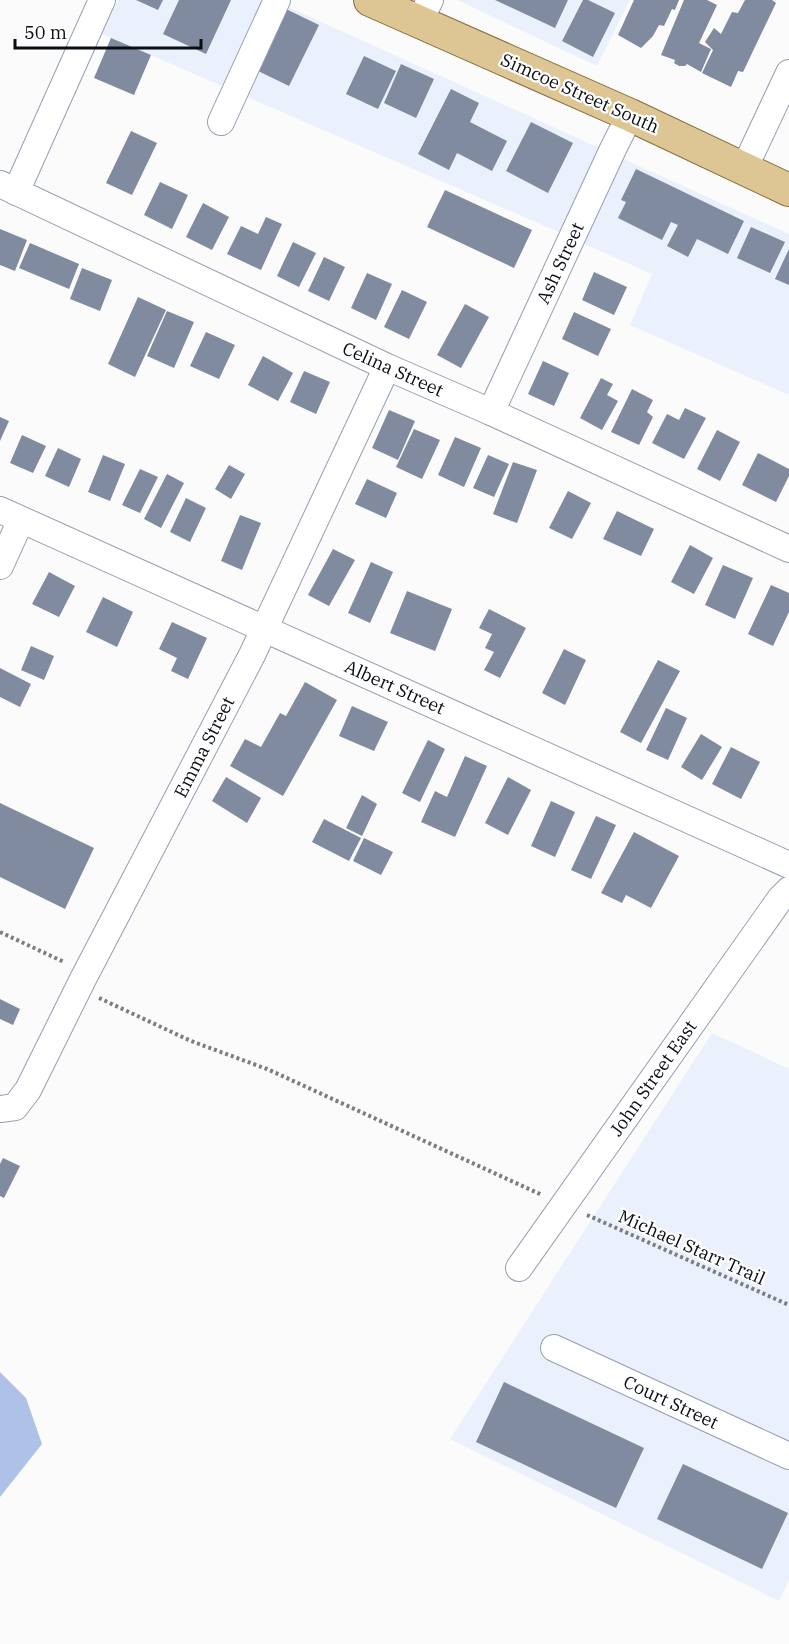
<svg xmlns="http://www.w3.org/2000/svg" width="789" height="1644" viewBox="0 0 789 1644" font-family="'IBM Plex Serif',serif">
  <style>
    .built { fill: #eaf0fc }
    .water { fill: #adc2e6 }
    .building { fill: #808b9f }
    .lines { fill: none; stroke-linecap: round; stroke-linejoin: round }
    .minor-casing { stroke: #949fb3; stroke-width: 28 }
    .major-casing { stroke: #856b39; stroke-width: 34 }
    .path { stroke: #7b7d80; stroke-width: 4; stroke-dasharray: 3 3; stroke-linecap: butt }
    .minor { stroke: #fff; stroke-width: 26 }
    .major { stroke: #dec594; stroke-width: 32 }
    .labels { text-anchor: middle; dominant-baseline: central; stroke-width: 4.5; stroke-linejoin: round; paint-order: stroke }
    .street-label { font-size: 18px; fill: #090d14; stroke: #fff }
  </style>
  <rect width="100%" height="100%" fill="#fbfbfb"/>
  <g class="built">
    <path d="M118,0H273L789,234V395L630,325L652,274L540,224L102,34Z"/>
    <path d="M457,0H630L597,66Z"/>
    <path d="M712,1033L789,1069V1580L779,1601L450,1439Z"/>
  </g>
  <path class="water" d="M0,1372L26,1398L42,1444L0,1497Z"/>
  <g class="building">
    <path d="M136,0H163L158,10Z"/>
    <path d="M179,0H231L206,54L163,34Z"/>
    <path d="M495,0H568L555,28Z"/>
    <path d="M583,0H588L615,13L593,57L562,41Z"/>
    <path d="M634,0H679L675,10L672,9L664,26L659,25L653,36L641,48L618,35Z"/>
    <path d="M684,0H707L717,5L699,43L711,49L701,72L687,64L685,66H679L674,63L675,60L661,55Z"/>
    <path d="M745,0H772L776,3L743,72L738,71L731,87L702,73L713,50L714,51L705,42L714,28L721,34L732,12L738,13Z"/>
    <path d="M286,9L319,25L289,86L256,70Z"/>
    <path d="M111,38L151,55L134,95L94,78Z"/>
    <path d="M364,56L396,71L378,109L346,94Z"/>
    <path d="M401,64L434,79L416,118L384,103Z"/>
    <path d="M451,89L479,103L470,122L507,141L492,171L457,153L449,170L418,154Z"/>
    <path d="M531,122L573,143L548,193L506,171Z"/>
    <path d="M131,131L157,143L132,195L106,183Z"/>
    <path d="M636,169L744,221L728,254L697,239L688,257L667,246L678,225L671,222L662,240L618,218L626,202L621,200Z"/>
    <path d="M160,182L188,195L172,229L144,215Z"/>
    <path d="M445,190L532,230L514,268L427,227Z"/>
    <path d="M203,203L229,217L212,250L186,237Z"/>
    <path d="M266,217L282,224L261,270L227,254L241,226L258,234Z"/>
    <path d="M751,227L785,242L770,273L737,258Z"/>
    <path d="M0,229L27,240L15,271L0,265Z"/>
    <path d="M293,242L316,253L299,287L277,276Z"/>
    <path d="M30,243L79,264L69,289L19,268Z"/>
    <path d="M789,249V285L775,279Z"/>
    <path d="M324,257L345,267L329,301L308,291Z"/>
    <path d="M82,268L112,280L100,311L70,299Z"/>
    <path d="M594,272L627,287L614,315L582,300Z"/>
    <path d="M367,273L392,284L376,320L351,308Z"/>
    <path d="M402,290L427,302L409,339L384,327Z"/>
    <path d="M138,297L166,310L135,377L108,364Z"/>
    <path d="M465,304L489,317L461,368L437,355Z"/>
    <path d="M167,311L194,322L174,368L147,356Z"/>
    <path d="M574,312L611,329L598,356L562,339Z"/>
    <path d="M206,332L235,345L219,379L190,366Z"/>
    <path d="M263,356L293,373L278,401L248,385Z"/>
    <path d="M543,361L569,373L554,406L528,394Z"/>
    <path d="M304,371L330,382L316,414L290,402Z"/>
    <path d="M601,378L613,384L607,395L618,401L602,430L580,418Z"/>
    <path d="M632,389L653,400L647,412L653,417L639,445L611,432Z"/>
    <path d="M685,408L706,418L684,459L652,443L667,414L679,420Z"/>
    <path d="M389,410L415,421L398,460L372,448Z"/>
    <path d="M0,417L9,421L0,441Z"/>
    <path d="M414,429L440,440L422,479L396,467Z"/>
    <path d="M717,430L740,442L720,481L697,469Z"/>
    <path d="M22,435L46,446L33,473L10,463Z"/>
    <path d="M455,437L481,448L464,487L438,475Z"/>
    <path d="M58,448L81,459L69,487L45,476Z"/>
    <path d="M758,453L789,469V476L776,502L742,485Z"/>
    <path d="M103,455L125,464L110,501L88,492Z"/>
    <path d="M488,455L509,464L494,497L473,488Z"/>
    <path d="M513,462L537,470L517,523L493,514Z"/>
    <path d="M229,465L245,474L231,499L215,489Z"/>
    <path d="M140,469L158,477L140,513L122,505Z"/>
    <path d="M167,474L184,483L161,528L144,519Z"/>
    <path d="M367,479L397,493L386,518L355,504Z"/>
    <path d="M568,491L591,503L572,539L549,528Z"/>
    <path d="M186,498L206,508L190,542L170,532Z"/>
    <path d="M617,511L654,529L641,556L603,539Z"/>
    <path d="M240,515L261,523L242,570L221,561Z"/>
    <path d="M690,545L713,558L694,594L671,582Z"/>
    <path d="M333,549L355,560L329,606L308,595Z"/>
    <path d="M371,562L393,572L370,623L348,613Z"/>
    <path d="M723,565L753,578L735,619L705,605Z"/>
    <path d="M49,572L75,586L59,617L32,604Z"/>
    <path d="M771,585L789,593V612L773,646L748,634Z"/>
    <path d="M407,591L452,609L435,651L390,633Z"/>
    <path d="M103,597L133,612L117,647L86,632Z"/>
    <path d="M489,609L526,628L500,678L484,670L494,652L485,648L492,634L479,628Z"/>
    <path d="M172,622L207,638L188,679L171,671L177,658L159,649Z"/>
    <path d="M31,646L54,656L44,680L21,670Z"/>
    <path d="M564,649L586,660L565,705L542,693Z"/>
    <path d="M658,660L680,671L641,743L620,732Z"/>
    <path d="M0,668L31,684L20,707L0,697Z"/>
    <path d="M305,682L337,700L283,796L230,766L245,739L261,747L280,713L286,716Z"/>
    <path d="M352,706L388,722L374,751L339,736Z"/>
    <path d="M666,708L687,718L668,760L646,750Z"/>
    <path d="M701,734L722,747L702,780L681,767Z"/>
    <path d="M428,740L445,749L420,802L402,793Z"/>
    <path d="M731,747L760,762L741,799L712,784Z"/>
    <path d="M465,756L487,766L455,837L421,822L435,791L447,797Z"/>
    <path d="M226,777L261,798L247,823L212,801Z"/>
    <path d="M508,777L531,790L508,835L485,823Z"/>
    <path d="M362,795L377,804L362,836L346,828Z"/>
    <path d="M551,801L575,812L555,857L531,846Z"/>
    <path d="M0,803L94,848L65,909L0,877Z"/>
    <path d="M596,816L616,825L591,879L571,870Z"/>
    <path d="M324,819L361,838L349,861L312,842Z"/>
    <path d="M634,832L679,856L651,908L626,895L622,903L601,893Z"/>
    <path d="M364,838L393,852L381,875L353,861Z"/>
    <path d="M0,999L20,1009L13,1025L0,1019Z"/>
    <path d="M3,1158L20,1166L4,1198L0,1196V1164Z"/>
    <path d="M504,1382L644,1448L616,1508L476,1442Z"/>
    <path d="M683,1464L788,1513L762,1569L657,1519Z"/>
  </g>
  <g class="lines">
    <defs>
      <g id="minor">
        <path d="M419,22L430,0"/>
        <path d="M221,122L277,0"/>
        <path d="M744,169L789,73"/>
        <path d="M0,184L387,367L491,412L789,549"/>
        <path d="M16,192L102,0"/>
        <path d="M491,412L613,149L630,115"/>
        <path d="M0,510L789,865"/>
        <path d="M0,566L21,520"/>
        <path d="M0,1109L15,1107L28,1090L83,979L252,655L387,367"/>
        <path d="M519,1268L780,899L789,890"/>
        <path d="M554,1348L789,1456"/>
      </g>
      <path id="major" d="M370,0L630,115L789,190"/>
    </defs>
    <use href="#minor" class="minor-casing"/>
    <use href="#major" class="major-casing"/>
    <g class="path">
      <path d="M0,932L64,962"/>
      <path d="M99,998L191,1041L267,1069L542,1195"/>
      <path d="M587,1215L789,1305"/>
    </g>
    <use href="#minor" class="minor"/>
    <use href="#major" class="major"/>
  </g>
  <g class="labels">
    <g class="street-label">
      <text transform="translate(580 93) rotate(24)">Simcoe Street South</text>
      <text transform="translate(560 263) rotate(-65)">Ash Street</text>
      <text transform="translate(393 369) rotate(24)">Celina Street</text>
      <text transform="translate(395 687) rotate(24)">Albert Street</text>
      <text transform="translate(204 747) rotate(-63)">Emma Street</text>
      <text transform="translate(653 1078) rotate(-55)">John Street East</text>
      <text transform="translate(692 1247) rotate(24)">Michael Starr Trail</text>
      <text transform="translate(671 1402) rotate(25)">Court Street</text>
    </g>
  </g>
  <path d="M15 39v9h186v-9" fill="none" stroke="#090d14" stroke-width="3"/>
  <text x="24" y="39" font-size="18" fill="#090d14" stroke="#ffffff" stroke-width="4.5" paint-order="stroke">50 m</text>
</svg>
